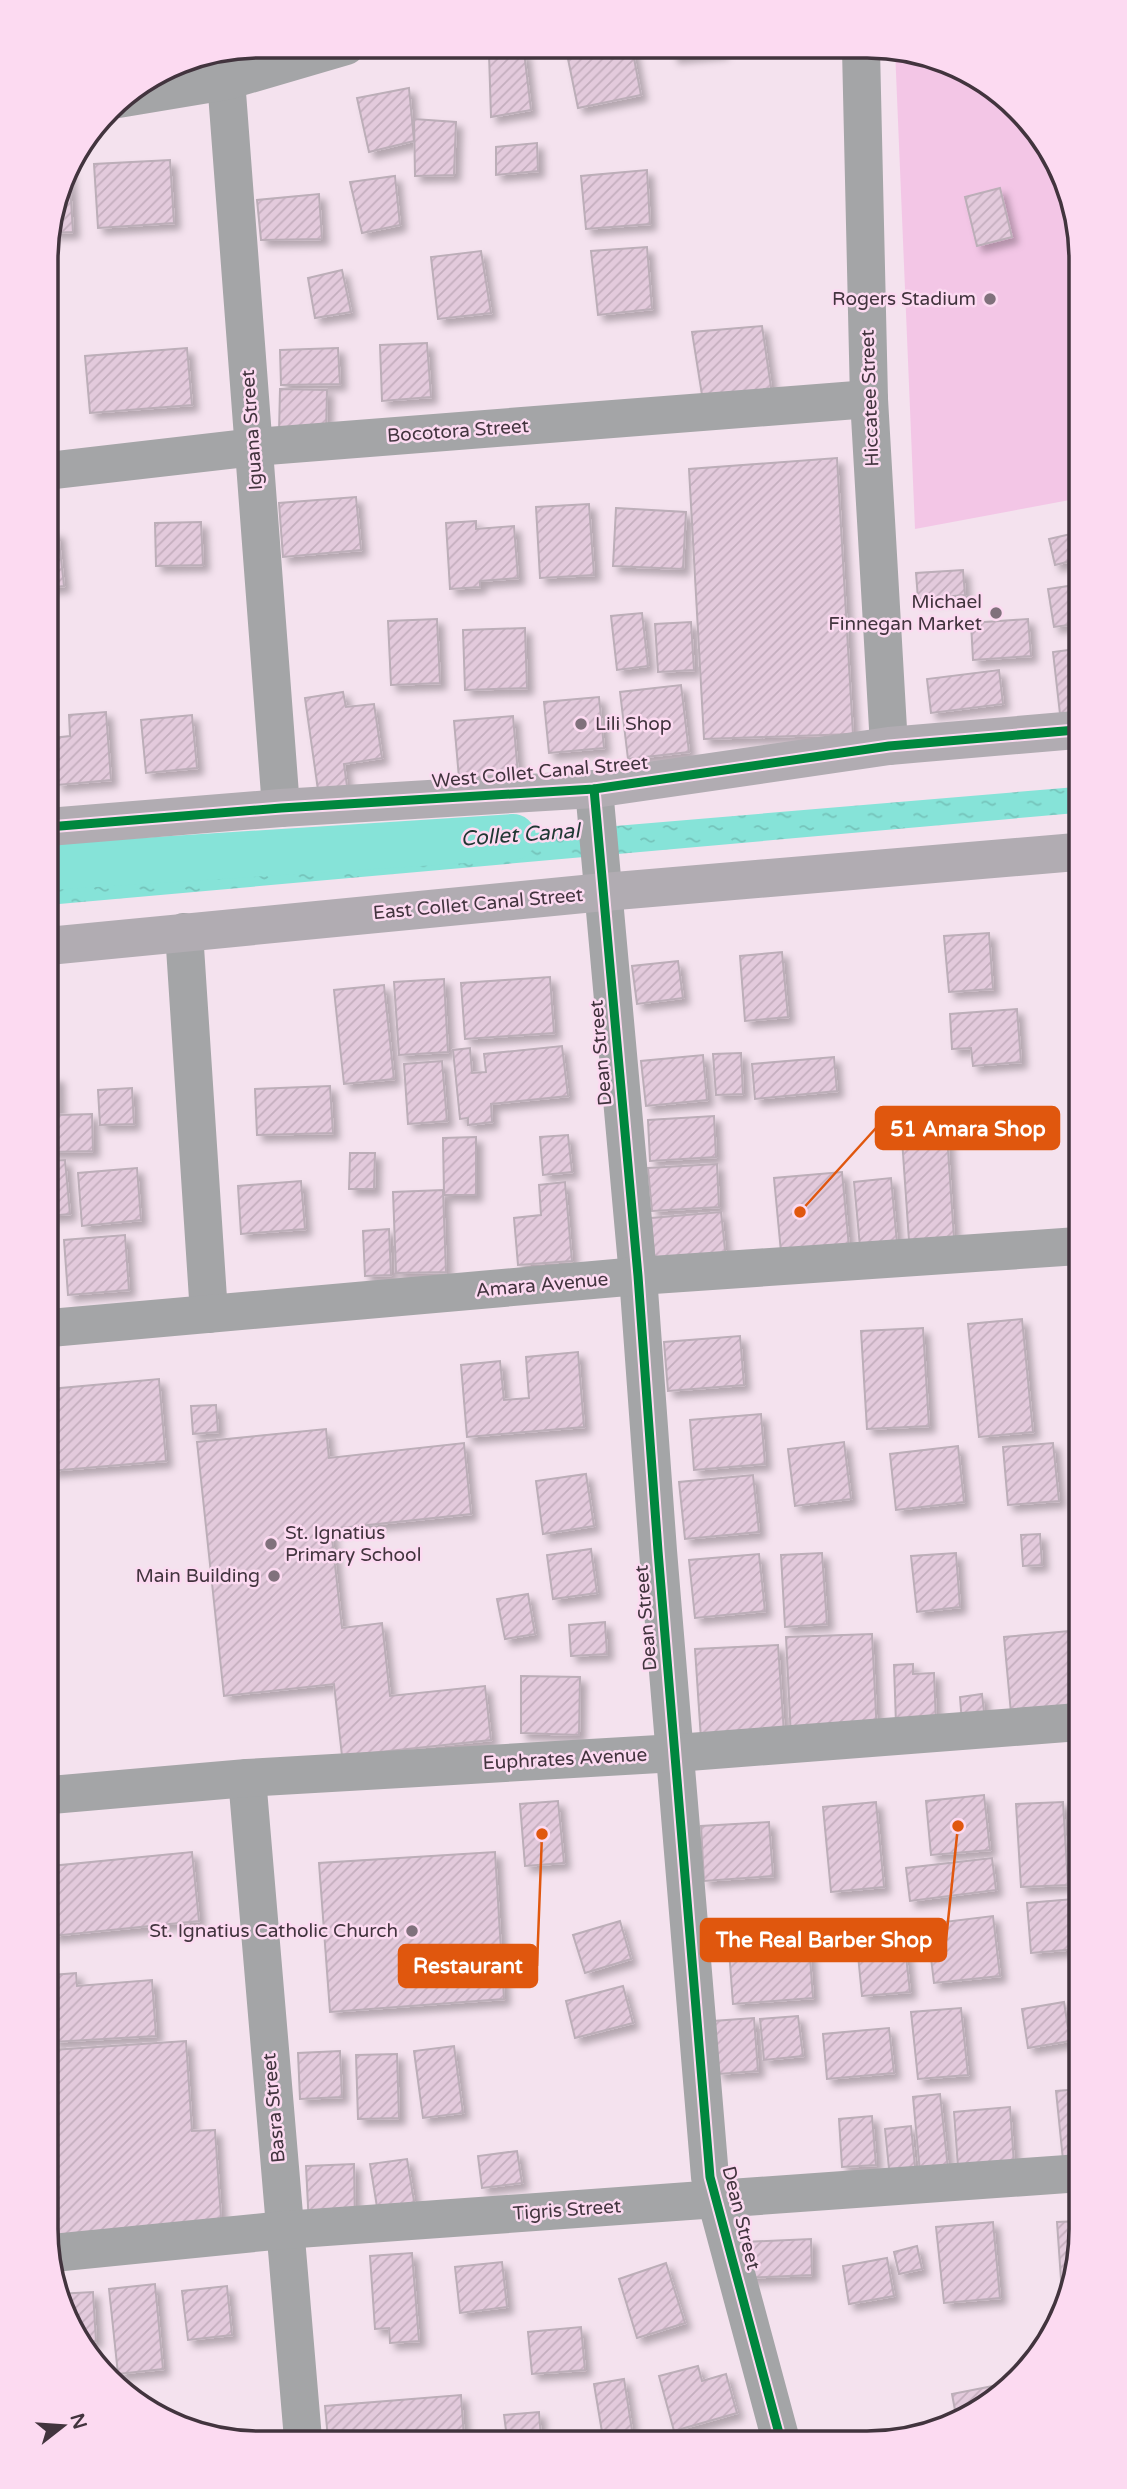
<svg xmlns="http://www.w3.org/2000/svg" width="1127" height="2489" viewBox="0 0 1127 2489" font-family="'Varela Round',sans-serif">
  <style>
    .green { fill: #f3c6e6 }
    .water { fill: url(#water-ripples) }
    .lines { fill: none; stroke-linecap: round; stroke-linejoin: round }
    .canal { stroke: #86e3d8; stroke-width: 46 }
    .building { fill: url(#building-hatch); stroke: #bcaeb8; stroke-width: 2; filter: url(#shadow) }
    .street { stroke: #a4a5a7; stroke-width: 38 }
    .secondary { stroke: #b1acb2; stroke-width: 38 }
    .cycleway-casing { stroke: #fcdaf1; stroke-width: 13 }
    .cycleway { stroke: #00873e; stroke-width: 9 }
    .poi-dot { fill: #80717c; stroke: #fcdaf1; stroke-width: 2.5 }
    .labels { text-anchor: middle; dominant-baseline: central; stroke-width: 5; stroke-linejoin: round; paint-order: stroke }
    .poi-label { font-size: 19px; fill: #42343e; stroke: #fcdaf1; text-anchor: end }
    .street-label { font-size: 19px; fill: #42343e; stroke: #fcdaf1 }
    .water-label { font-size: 21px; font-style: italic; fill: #203834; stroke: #fcdaf1 }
    .rim { fill: none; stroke: #42343e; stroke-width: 3.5 }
    .leader { fill: none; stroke: #e0570e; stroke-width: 2.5 }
    .callout-dot { fill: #e0570e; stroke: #fcdaf1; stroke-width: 2.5 }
    .callout { fill: #e0570e; stroke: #e0570e; stroke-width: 2.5 }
    .callout-label { font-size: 21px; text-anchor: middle; font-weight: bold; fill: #fff }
  </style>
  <defs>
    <pattern id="water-ripples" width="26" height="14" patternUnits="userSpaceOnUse" patternTransform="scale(1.75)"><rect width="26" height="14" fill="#86e3d8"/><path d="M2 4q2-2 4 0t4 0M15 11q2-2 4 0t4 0" fill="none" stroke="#75c3ba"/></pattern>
    <pattern id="building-hatch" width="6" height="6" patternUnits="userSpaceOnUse" patternTransform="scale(1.75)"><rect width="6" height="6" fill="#e3cadc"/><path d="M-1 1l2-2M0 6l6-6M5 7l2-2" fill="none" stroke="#c4aebe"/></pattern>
    <filter id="shadow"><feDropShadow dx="6" dy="6" stdDeviation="3.5" flood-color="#0004"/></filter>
  </defs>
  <rect width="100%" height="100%" fill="#f4e2ee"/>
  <path class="green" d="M895,49L908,50L1009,99L1046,141L1074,204L1075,499L915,529Z"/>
  <path class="water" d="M1076,787V813L48,905V878L556,831Z"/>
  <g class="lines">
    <path class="canal" d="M48,867L513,837"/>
  </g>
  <g class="building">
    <path d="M571,47L632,48L641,95L578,108L566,49Z"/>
    <path d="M671,48H721L722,52L673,57Z"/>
    <path d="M524,52L531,110L491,117L489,54Z"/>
    <path d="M409,88L414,141L369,152L357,98Z"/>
    <path d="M414,119L456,122L454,175L415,176Z"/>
    <path d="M537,143L538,171L496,175V147Z"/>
    <path d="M170,160L174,223L98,228L94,164Z"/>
    <path d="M67,169H69L73,232L49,233Z"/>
    <path d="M647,170L650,224L586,229L581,176Z"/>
    <path d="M395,176L400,225L362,233L350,182Z"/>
    <path d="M1000,188L1012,237L977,246L965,197Z"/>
    <path d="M319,194L322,239L261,240L257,200Z"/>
    <path d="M647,247L652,309L598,315L591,251Z"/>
    <path d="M481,251L491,313L438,319L431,257Z"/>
    <path d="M342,270L351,312L315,318L308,278Z"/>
    <path d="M762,326L772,394L702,395L692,332Z"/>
    <path d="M427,343L431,397L382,401L380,345Z"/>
    <path d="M187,348L192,405L90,413L85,356Z"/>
    <path d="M338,348L340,384L281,385L280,350Z"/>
    <path d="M280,389L327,390L326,434L279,433Z"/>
    <path d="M837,458L853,734L704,739L689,469Z"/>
    <path d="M356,497L361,550L283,557L279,503Z"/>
    <path d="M589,504L594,575L540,578L536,507Z"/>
    <path d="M616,508L686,512L683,569L613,566Z"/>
    <path d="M476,521V529L514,526L518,578L480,581V587L450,589L446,523Z"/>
    <path d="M201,522L203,565L156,566L155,523Z"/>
    <path d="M58,532L64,586L47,588V533Z"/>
    <path d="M1075,533V560L1055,565L1049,539Z"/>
    <path d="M963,570L965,595L918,599L916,573Z"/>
    <path d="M1075,585L1076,624L1054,627L1048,589Z"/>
    <path d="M642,613L648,666L617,670L611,616Z"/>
    <path d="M437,619L440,683L391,685L388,621Z"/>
    <path d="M1028,619L1031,656L973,660L971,623Z"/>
    <path d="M691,622L694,670L658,672L655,624Z"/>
    <path d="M525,628L527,688L465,690L463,630Z"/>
    <path d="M1076,649V712L1060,714L1053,652Z"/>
    <path d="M999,670L1003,704L931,713L927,679Z"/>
    <path d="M681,685L689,752L628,759L620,692Z"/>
    <path d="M343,692L346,707L374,704L382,758L344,764L347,786L318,790L305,698Z"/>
    <path d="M599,697L604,748L549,753L544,702Z"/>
    <path d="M106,712L111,780L57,785L53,738L70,736L69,715Z"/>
    <path d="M192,715L197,768L146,773L141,720Z"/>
    <path d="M513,716L518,774L459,778L454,721Z"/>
    <path d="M989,933L993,989L949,992L944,936Z"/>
    <path d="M782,952L788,1017L745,1021L740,956Z"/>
    <path d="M678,961L683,998L637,1004L632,966Z"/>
    <path d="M550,977L554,1033L465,1039L461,983Z"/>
    <path d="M444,979L448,1052L399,1055L394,982Z"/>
    <path d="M384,985L394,1079L344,1084L334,990Z"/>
    <path d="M1017,1009L1021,1062L973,1066L971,1048L952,1049L950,1014Z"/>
    <path d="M562,1046L568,1096L491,1104L492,1122L468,1125V1118L460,1119L453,1050L470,1048L472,1073L486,1072L484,1054Z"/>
    <path d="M1077,1048V1073L1072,1074L1069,1049Z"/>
    <path d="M741,1053L743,1094L716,1095L713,1054Z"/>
    <path d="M703,1055L707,1100L646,1106L641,1061Z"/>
    <path d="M834,1057L837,1091L755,1099L752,1064Z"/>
    <path d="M442,1061L447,1121L408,1124L404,1064Z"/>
    <path d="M49,1077H58L59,1115L92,1114L93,1151L49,1152Z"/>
    <path d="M330,1086L333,1133L257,1135L255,1089Z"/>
    <path d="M132,1088L134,1124L100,1125L98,1090Z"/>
    <path d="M714,1116L716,1157L650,1161L648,1120Z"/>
    <path d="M568,1135L572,1172L543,1175L540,1137Z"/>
    <path d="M947,1135L954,1238L909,1241L902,1139Z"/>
    <path d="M476,1137V1195H444L443,1138Z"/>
    <path d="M350,1153H375L374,1189H349Z"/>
    <path d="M65,1160L70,1214L49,1216V1161Z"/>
    <path d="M717,1164L719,1207L652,1211L648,1168Z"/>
    <path d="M137,1168L141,1220L82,1226L78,1173Z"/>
    <path d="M842,1172L849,1247L781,1252L774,1178Z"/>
    <path d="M1070,1175H1077L1078,1233H1073Z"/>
    <path d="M891,1178L897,1243L860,1247L854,1182Z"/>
    <path d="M301,1181L305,1229L241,1234L238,1186Z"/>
    <path d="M565,1182L572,1261L518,1265L514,1218L541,1215L539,1185Z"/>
    <path d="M443,1190L446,1272L396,1273L393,1192Z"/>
    <path d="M721,1212L726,1259L655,1265L651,1218Z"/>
    <path d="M389,1229L391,1275L365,1276L363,1231Z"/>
    <path d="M125,1235L129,1290L68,1295L64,1240Z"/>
    <path d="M1022,1319L1033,1432L979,1437L968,1324Z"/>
    <path d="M923,1328L929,1426L867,1429L861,1331Z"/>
    <path d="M740,1336L744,1385L668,1391L664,1342Z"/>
    <path d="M578,1352L584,1427L467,1437L461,1365L500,1361L504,1400L529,1398L526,1357Z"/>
    <path d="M159,1379L166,1461L50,1471V1389Z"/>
    <path d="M216,1405L218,1432L193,1434L191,1406Z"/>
    <path d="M761,1414L765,1464L694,1470L690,1420Z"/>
    <path d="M326,1429L329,1458L464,1443L471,1514L331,1529L342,1628L382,1623L390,1696L485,1686L491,1740L342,1756L334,1684L224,1696L197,1442Z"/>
    <path d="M844,1442L851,1499L795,1506L788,1449Z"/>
    <path d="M1053,1443L1059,1501L1008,1505L1003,1447Z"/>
    <path d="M958,1446L964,1502L896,1510L890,1454Z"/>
    <path d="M586,1474L594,1526L543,1534L536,1481Z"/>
    <path d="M753,1475L759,1532L685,1539L679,1482Z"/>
    <path d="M1040,1534L1042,1565L1023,1566L1021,1535Z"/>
    <path d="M591,1549L597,1593L553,1599L547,1555Z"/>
    <path d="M822,1553L827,1624L785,1627L781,1555Z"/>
    <path d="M956,1553L960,1607L917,1612L911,1556Z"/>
    <path d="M759,1554L765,1611L695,1618L689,1560Z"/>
    <path d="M528,1594L535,1634L505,1639L497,1599Z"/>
    <path d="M605,1622L607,1654L571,1656L569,1625Z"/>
    <path d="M1069,1631L1077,1706L1011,1713L1004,1637Z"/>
    <path d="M872,1634L877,1734L791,1738L786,1637Z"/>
    <path d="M778,1645L784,1733L701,1739L695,1649Z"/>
    <path d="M913,1664V1674L934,1673L936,1722L896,1724L894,1665Z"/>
    <path d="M521,1676L580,1677L579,1735L521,1733Z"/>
    <path d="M982,1694L985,1721L962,1723L960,1697Z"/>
    <path d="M984,1795L990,1850L931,1855L926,1801Z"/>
    <path d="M558,1801L564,1863L525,1866L520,1804Z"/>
    <path d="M876,1802L884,1887L831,1892L823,1807Z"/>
    <path d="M1063,1802L1068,1885L1021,1887L1016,1804Z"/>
    <path d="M769,1822L773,1876L704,1881L701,1826Z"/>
    <path d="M192,1852L199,1921L52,1936L51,1866Z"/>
    <path d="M495,1852L504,1999L330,2012L319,1863Z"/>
    <path d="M992,1858L996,1890L910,1901L906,1868Z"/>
    <path d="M1073,1899L1077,1949L1031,1953L1027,1903Z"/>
    <path d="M993,1916L1000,1976L934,1983L927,1924Z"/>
    <path d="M902,1920L910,1992L862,1996L855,1924Z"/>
    <path d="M620,1921L631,1959L585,1973L573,1935Z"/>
    <path d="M808,1931L813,1998L733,2004L728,1937Z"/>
    <path d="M76,1973L77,1986L152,1980L156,2036L52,2042V1975Z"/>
    <path d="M623,1986L633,2023L575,2038L566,2001Z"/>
    <path d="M1064,2002L1070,2041L1028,2048L1022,2009Z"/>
    <path d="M961,2008L968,2075L918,2079L911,2012Z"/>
    <path d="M798,2016L803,2056L764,2060L760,2019Z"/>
    <path d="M754,2018L758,2071L718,2074L713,2021Z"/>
    <path d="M889,2028L894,2073L827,2079L823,2034Z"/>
    <path d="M186,2041L192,2131L215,2130L222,2232L53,2244L52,2050Z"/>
    <path d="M454,2046L463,2113L423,2118L414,2051Z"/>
    <path d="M340,2051L342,2097L300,2099L298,2053Z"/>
    <path d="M397,2054L399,2118L358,2119L356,2055Z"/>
    <path d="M1080,2089L1081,2168L1064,2170L1056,2091Z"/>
    <path d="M940,2094L948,2169L920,2172L913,2097Z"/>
    <path d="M1010,2107L1015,2178L959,2181L954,2112Z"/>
    <path d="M872,2116L876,2165L842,2167L839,2119Z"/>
    <path d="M911,2126L916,2177L890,2179L885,2129Z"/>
    <path d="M517,2151L522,2183L482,2188L478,2156Z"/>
    <path d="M407,2159L415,2207L378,2213L370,2164Z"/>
    <path d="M354,2164L355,2224L309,2226L306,2166Z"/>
    <path d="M1081,2221V2243L1069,2293L1062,2294L1057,2222Z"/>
    <path d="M993,2222L1000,2298L944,2303L936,2227Z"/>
    <path d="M811,2239L812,2275L744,2278L743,2242Z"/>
    <path d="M917,2246L922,2269L899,2274L894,2252Z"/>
    <path d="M412,2253L419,2341L390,2343L389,2328L375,2329L370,2256Z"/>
    <path d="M887,2258L894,2296L849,2304L843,2266Z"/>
    <path d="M502,2262L507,2307L460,2313L455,2267Z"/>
    <path d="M666,2263L685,2323L637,2338L619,2279Z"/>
    <path d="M155,2284L163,2369L118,2374L109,2289Z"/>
    <path d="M227,2286L232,2335L188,2340L182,2291Z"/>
    <path d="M93,2292L96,2341L79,2342L57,2294Z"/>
    <path d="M581,2327L585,2370L532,2374L528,2332Z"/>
    <path d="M698,2366L702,2381L726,2374L737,2413L674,2431L659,2376Z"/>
    <path d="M624,2379L633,2437L603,2438L594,2384Z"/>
    <path d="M993,2386L995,2399L986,2408L957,2421L952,2394Z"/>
    <path d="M461,2395L464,2438L328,2439L325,2406Z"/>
    <path d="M539,2412L541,2438H507L504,2415Z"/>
  </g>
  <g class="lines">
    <g class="street">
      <path d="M861,49L869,399L889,746"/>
      <path d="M224,53L281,808"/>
      <path d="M118,99L226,81L346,46"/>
      <path d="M47,471L254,447L869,399"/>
      <path d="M594,789L638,1276L658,1551L710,2177L780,2437"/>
      <path d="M184,932L209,1314"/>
      <path d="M50,1328L638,1276L1078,1246"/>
      <path d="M247,1778L303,2439"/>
      <path d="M51,1795L247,1778L676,1753L1079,1722"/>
      <path d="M53,2253L284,2230L1081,2173"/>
    </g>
    <g class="secondary">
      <path d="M48,827L281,808L594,789L889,746L1076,730"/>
      <path d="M48,946L604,892L1076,852"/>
    </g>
    <defs>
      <g id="cycleway">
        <path d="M594,789L638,1276L658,1551L710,2177L780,2437"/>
        <path d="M48,827L281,808L594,789L889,746L1076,730"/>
      </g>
    </defs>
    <use href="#cycleway" class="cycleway-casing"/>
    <use href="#cycleway" class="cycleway"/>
  </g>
  <g class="poi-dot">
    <circle cx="990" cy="299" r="7"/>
    <circle cx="996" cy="613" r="7"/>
    <circle cx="581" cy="724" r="7"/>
    <circle cx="271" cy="1544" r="7"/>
    <circle cx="274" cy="1576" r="7"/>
    <circle cx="412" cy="1931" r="7"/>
  </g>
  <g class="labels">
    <g class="poi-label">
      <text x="976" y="299">Rogers Stadium</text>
      <text x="982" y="602">Michael<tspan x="982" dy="22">Finnegan Market</tspan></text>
      <text x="595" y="724" text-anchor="start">Lili Shop</text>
      <text x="285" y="1533" text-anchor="start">St. Ignatius<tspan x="285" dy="22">Primary School</tspan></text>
      <text x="260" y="1576">Main Building</text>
      <text x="398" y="1931">St. Ignatius Catholic Church</text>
    </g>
    <g class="street-label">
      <text transform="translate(870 398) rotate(-92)">Hiccatee Street</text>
      <text transform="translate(252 430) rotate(-94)">Iguana Street</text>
      <text transform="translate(458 431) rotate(-4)">Bocotora Street</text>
      <text transform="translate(540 772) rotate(-5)">West Collet Canal Street</text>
      <text transform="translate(478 904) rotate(-5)">East Collet Canal Street</text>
      <text transform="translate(601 1053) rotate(-95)">Dean Street</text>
      <text transform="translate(542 1285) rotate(-5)">Amara Avenue</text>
      <text transform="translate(646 1618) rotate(-95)">Dean Street</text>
      <text transform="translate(565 1759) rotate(-3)">Euphrates Avenue</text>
      <text transform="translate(274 2108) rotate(-95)">Basra Street</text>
      <text transform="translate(567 2210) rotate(-4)">Tigris Street</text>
      <text transform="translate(741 2218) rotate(76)">Dean Street</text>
    </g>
    <g class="water-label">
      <text transform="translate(520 835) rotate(-4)">Collet Canal</text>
    </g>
  </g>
  <path d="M0 0H1127V2489H0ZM260 58H867A202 202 0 0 1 1069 260V2229A202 202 0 0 1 867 2431H260A202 202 0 0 1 58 2229V260A202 202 0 0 1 260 58Z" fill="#fcdaf1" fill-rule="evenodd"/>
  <path class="rim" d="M260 58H867A202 202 0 0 1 1069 260V2229A202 202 0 0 1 867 2431H260A202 202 0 0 1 58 2229V260A202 202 0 0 1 260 58Z"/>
  <path class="leader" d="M800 1212L876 1128M958 1826L946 1940M542 1834L537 1966"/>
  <g class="callout-dot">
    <circle cx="800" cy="1212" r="7"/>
    <circle cx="958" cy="1826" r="7"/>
    <circle cx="542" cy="1834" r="7"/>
  </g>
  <g class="callout">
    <rect x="876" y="1107" width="183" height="42" rx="7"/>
    <rect x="701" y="1919" width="245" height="42" rx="7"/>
    <rect x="399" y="1945" width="138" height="42" rx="7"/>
  </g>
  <g class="callout-label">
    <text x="968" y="1136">51 Amara Shop</text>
    <text x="824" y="1947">The Real Barber Shop</text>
    <text x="468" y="1973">Restaurant</text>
  </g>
  <g transform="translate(63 2426) rotate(73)" stroke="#fcdaf1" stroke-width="5" paint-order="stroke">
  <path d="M0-5L12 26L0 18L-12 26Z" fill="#42343e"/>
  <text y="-10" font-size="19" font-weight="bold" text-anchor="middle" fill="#42343e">N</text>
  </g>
</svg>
